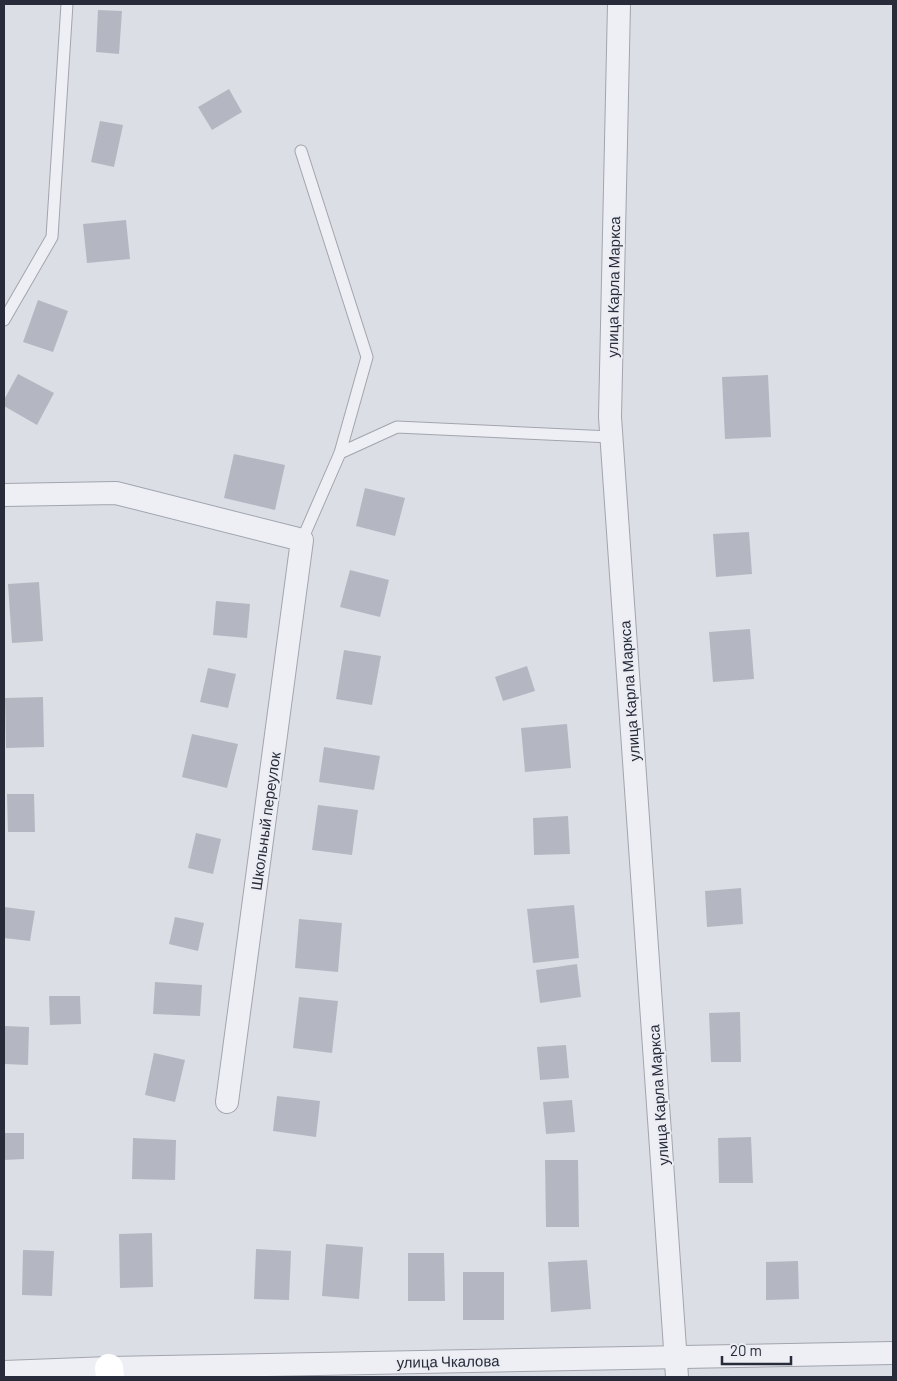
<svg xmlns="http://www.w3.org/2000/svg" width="897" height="1381" viewBox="0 0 897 1381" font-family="Barlow,sans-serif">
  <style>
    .building { fill: #b4b7c1 }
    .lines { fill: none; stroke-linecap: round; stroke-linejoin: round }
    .lane-casing { stroke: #a2a5ae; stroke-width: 13 }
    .street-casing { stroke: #a2a5ae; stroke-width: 24 }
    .lane { stroke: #eeeff4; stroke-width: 11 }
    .street { stroke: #eeeff4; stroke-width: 22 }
    .secondary { stroke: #fff; stroke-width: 28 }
    .labels { text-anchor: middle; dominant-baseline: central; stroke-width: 4; stroke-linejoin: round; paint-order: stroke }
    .street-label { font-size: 15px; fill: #272b3a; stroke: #ebedf3 }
  </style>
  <rect width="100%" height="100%" fill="#dcdee5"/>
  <g class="building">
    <path d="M98,10L122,11L119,54L96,52Z"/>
    <path d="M229,89L242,112L212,130L198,107Z"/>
    <path d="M100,121L123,125L114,167L91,162Z"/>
    <path d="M126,220L130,259L87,263L83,224Z"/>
    <path d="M38,300L68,311L53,352L23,342Z"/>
    <path d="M18,374L54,393L37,425L4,406V400Z"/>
    <path d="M768,375L771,437L725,439L722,377Z"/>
    <path d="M234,454L285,465L275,510L224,498Z"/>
    <path d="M365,488L405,498L395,536L356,526Z"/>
    <path d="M749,532L752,574L716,577L713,534Z"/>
    <path d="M350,570L389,580L380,617L340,607Z"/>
    <path d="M39,582L43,641L12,643L8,584Z"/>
    <path d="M216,601L250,604L247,638L213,635Z"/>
    <path d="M750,629L754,679L713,682L709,632Z"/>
    <path d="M344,650L381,656L372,705L336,699Z"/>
    <path d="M527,666L535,691L503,701L495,677Z"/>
    <path d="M208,668L236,674L228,708L200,702Z"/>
    <path d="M43,697L44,747L6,748L5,698Z"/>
    <path d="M567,724L571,768L525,772L521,728Z"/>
    <path d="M192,734L238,744L227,788L182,777Z"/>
    <path d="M324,747L380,756L374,790L319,782Z"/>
    <path d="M7,794H34L35,832H8Z"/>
    <path d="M318,805L358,810L352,855L312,850Z"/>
    <path d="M568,816L570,854L534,855L533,818Z"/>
    <path d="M196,833L221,839L213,874L188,868Z"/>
    <path d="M741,888L743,924L707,927L705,891Z"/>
    <path d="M574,905L579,958L533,963L527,909Z"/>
    <path d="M4,907L35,911L30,941L4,938Z"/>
    <path d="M175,917L204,923L198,951L169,944Z"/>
    <path d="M299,919L342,923L338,972L295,968Z"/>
    <path d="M577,964L581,997L540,1003L536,970Z"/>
    <path d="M155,982L202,985L200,1016L153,1014Z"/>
    <path d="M49,996H80L81,1024L50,1025Z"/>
    <path d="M299,997L338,1001L332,1053L293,1048Z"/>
    <path d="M740,1012L741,1062H711L709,1013Z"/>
    <path d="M4,1026L29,1027L28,1065L4,1064Z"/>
    <path d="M566,1045L569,1078L540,1080L537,1047Z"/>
    <path d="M154,1053L185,1060L175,1102L145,1095Z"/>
    <path d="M277,1096L320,1101L316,1137L273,1131Z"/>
    <path d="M572,1100L575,1132L546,1134L543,1102Z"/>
    <path d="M4,1133H24V1159L4,1160Z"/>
    <path d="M751,1137L753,1183H719L718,1138Z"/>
    <path d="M133,1138L176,1140L175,1180L132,1179Z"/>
    <path d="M545,1160H578L579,1227H546Z"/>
    <path d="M152,1233L153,1287L120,1288L119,1234Z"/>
    <path d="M326,1244L363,1247L359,1299L322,1296Z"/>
    <path d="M256,1249L291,1251L289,1300L254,1299Z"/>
    <path d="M23,1250L54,1251L52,1296L22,1295Z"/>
    <path d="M408,1253H444L445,1301H408Z"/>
    <path d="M587,1260L591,1309L551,1312L548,1262Z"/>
    <path d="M798,1261L799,1299L766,1300V1262Z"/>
    <rect x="463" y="1272" width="41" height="48"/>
  </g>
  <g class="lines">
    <defs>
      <g id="lane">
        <path d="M301,151L367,357L340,453"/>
        <path d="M4,320L52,237L67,4"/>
        <path d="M302,540L340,453L397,427L611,437"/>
      </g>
      <g id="street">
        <path d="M619,4L610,417L677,1377"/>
        <path d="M4,495L116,493L302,540L227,1102"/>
        <path d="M4,1372L109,1368L893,1353"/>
      </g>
    </defs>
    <use href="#lane" class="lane-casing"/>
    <use href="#street" class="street-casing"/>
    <use href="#lane" class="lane"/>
    <use href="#street" class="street"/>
    <path class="secondary" d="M109,1368L110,1377"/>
  </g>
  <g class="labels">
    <g class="street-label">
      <text transform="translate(613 287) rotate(-89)">улица Карла Маркса</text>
      <text transform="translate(629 691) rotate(-94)">улица Карла Маркса</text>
      <text transform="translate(265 821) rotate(-82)">Школьный переулок</text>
      <text transform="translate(658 1095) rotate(-94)">улица Карла Маркса</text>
      <text transform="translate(448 1361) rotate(-1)">улица Чкалова</text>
    </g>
  </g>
  <rect width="897" height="1381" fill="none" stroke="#272b3a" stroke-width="10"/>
  <path d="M722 1356v8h69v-8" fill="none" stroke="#272b3a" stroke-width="2.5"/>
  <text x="730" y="1356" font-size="15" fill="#272b3a" stroke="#ebedf3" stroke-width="4" paint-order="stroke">20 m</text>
</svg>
